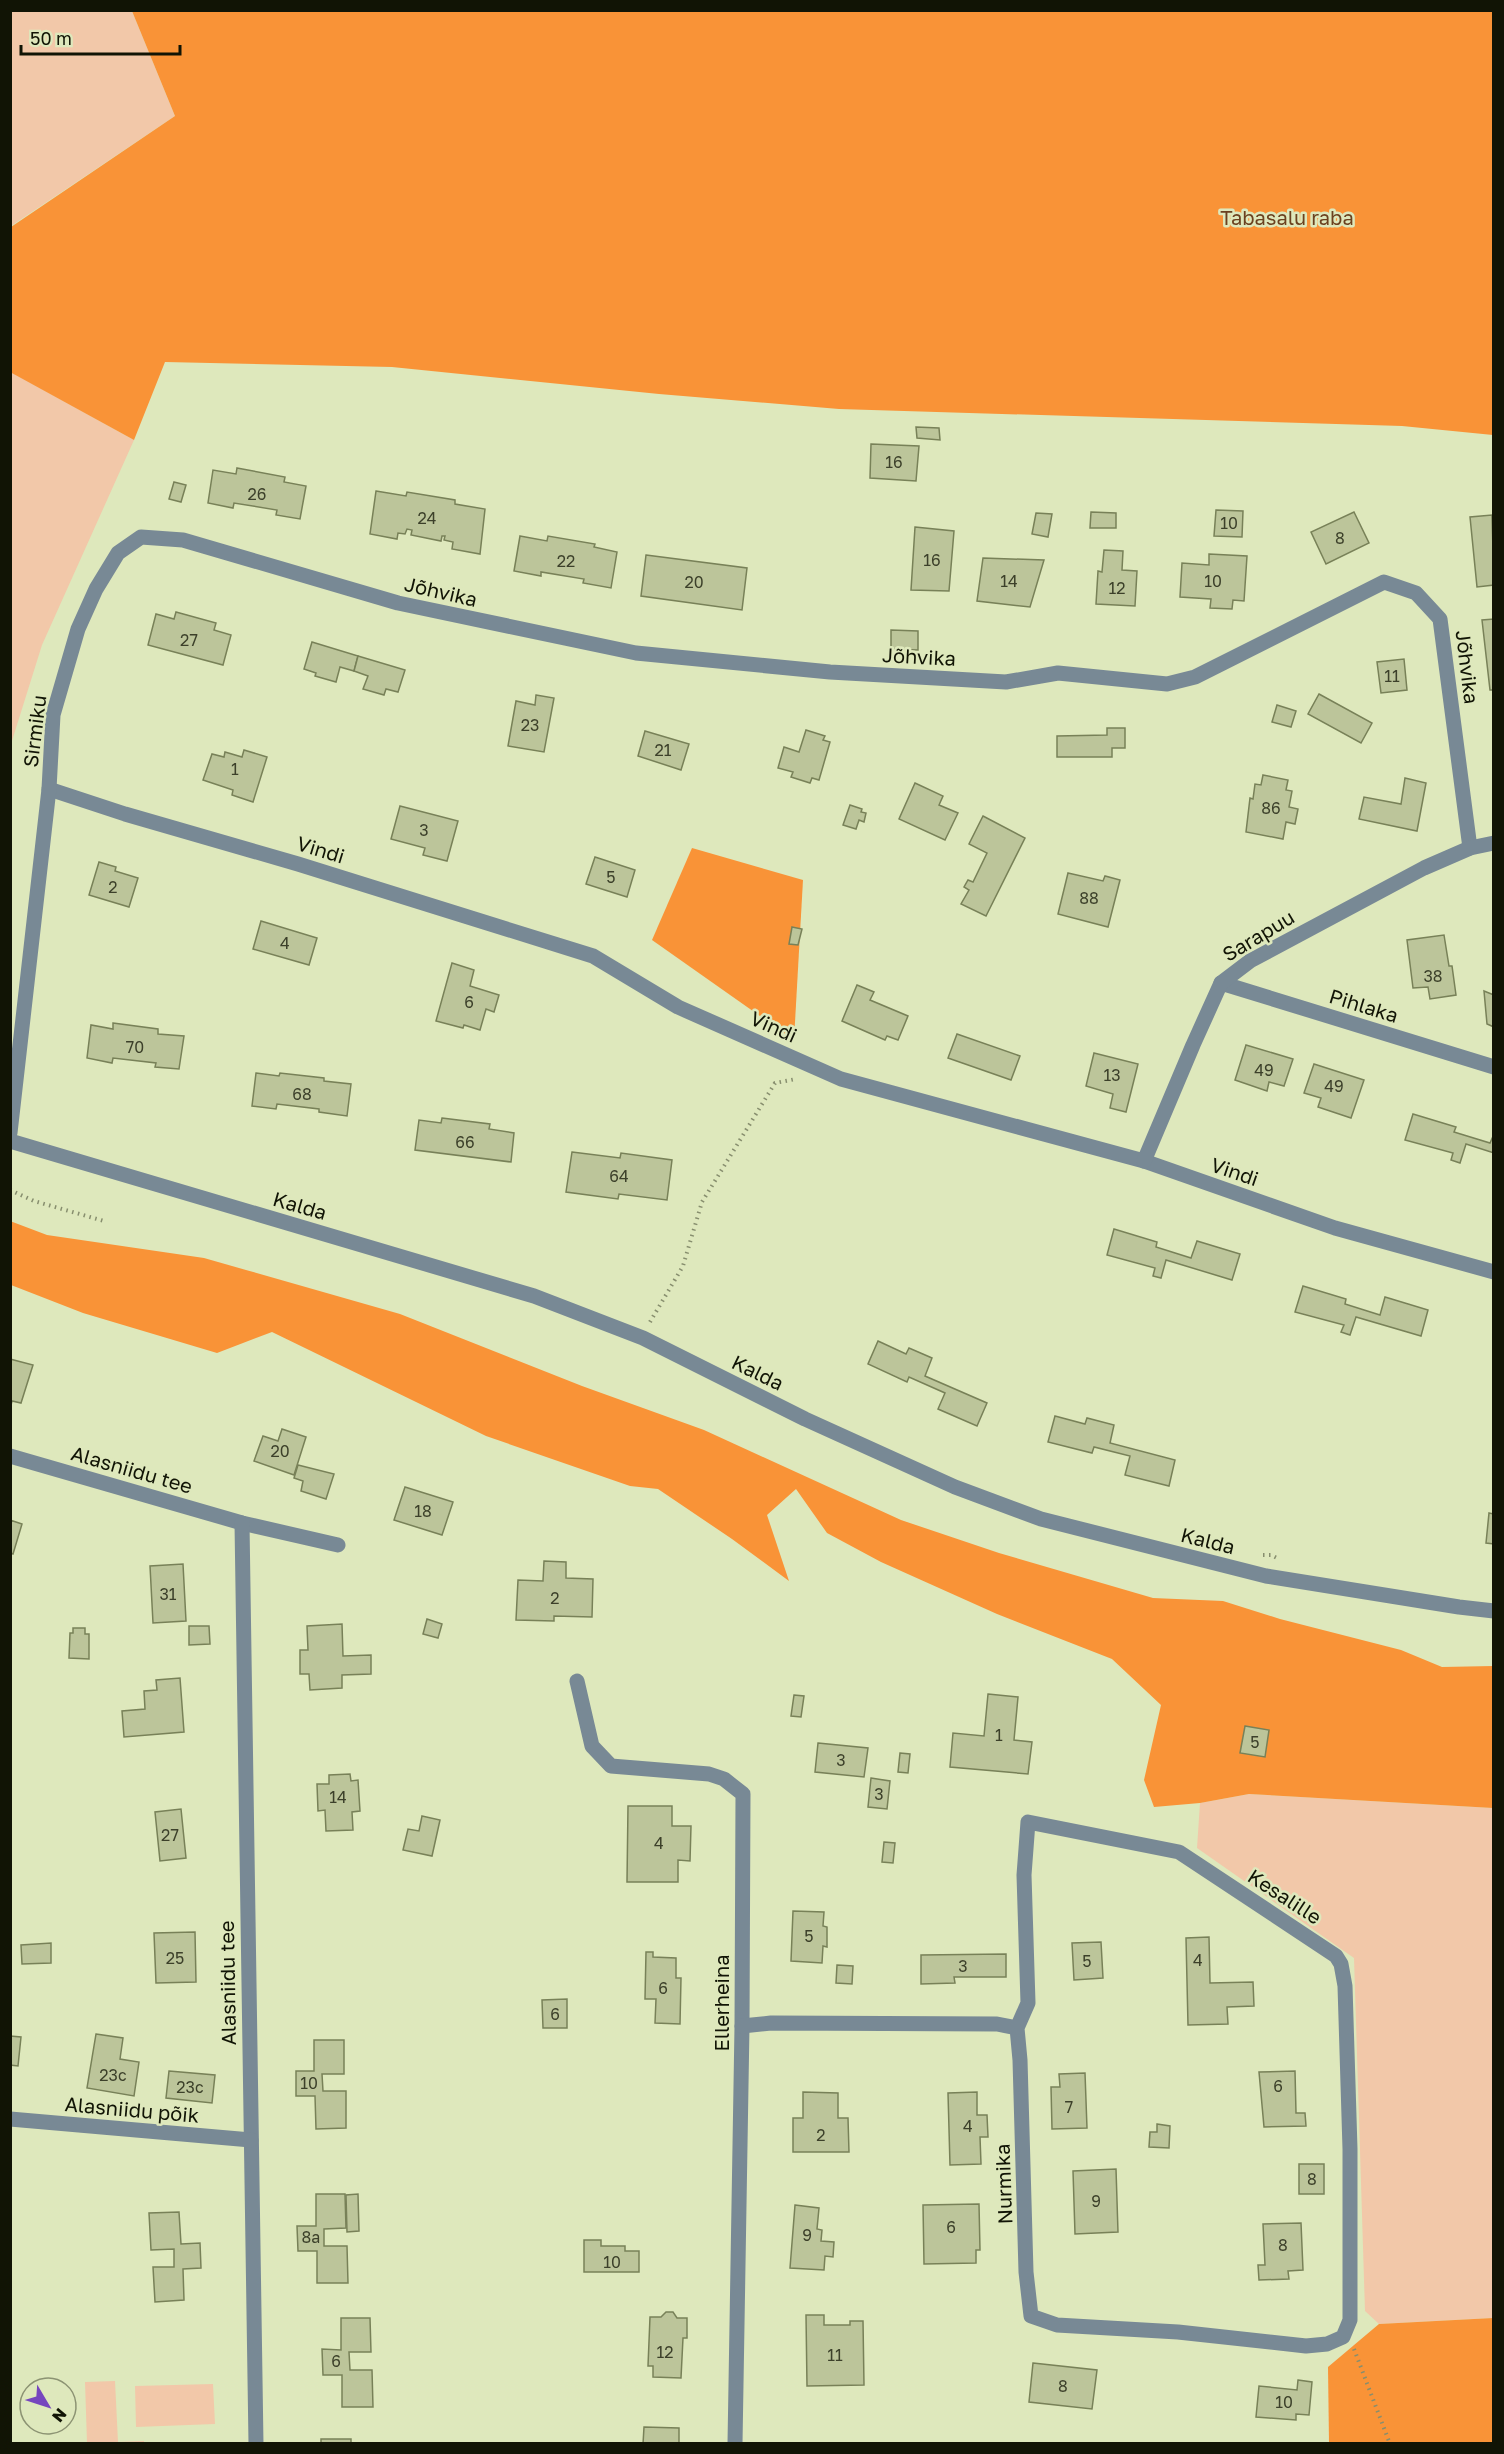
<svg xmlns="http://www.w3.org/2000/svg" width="1504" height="2454" viewBox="0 0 1504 2454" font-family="'Golos Text',sans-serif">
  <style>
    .green { fill: #f2c8a9 }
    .forest { fill: #f99337 }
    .building { fill: #bcc59a; stroke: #788158; stroke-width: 1.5 }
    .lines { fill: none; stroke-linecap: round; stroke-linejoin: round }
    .path { stroke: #878e6e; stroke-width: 4; stroke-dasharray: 1.5 4.5; stroke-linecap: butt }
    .minor { stroke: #788995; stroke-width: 15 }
    .labels { text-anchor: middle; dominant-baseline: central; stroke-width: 5; stroke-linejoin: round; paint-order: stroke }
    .number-label { font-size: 16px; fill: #3c402a }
    .park-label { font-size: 20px; fill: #6b411f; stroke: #dee8bc }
    .street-label { font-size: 20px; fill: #111405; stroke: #dee8bc }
  </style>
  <rect width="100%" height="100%" fill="#dee8bc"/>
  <g class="green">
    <path d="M11,11H132L175,116L11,226Z"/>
    <path d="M11,372L134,440L42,645L11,744Z"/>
    <path d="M1249,1794L1493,1808V2318L1379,2324L1365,2311L1354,1958L1197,1848L1200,1803Z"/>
    <path d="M115,2381L118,2442L144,2441V2443H87L85,2382Z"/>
    <path d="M213,2384L215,2424L136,2427L135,2386Z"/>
  </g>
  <g class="forest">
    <path d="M132,11H1493V435L1402,426L839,409L659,394L392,367L165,362L134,440L10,372L11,227L175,116Z"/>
    <path d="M692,848L803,880L794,1040L652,940Z"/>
    <path d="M10,1221L47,1235L204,1258L400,1314L582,1386L704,1430L901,1520L999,1553L1153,1598L1223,1601L1280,1619L1401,1650L1442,1667L1493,1666V1808L1249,1794L1200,1803L1154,1807L1144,1780L1161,1705L1112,1659L997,1614L881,1562L827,1533L796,1489L767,1515L789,1581L732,1539L658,1489L630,1486L486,1436L272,1332L217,1353L83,1313L11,1285Z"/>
    <path d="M1493,2318V2443H1329L1328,2367L1379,2324Z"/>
  </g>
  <g class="building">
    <path d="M916,427L939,428L940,440L917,438Z"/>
    <path d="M871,444L919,446L916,481L870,478Z"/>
    <path d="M237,468L285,477L284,482L306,486L300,519L276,515L277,510L234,503L233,508L208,503L213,470L236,474Z"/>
    <path d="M174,482L186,485L181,502L169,499Z"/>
    <path d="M376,491L406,496L407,492L455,500V504L485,509L480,554L452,549L453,542L444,540L445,536H442L441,541L411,535L412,530L407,529L405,534L398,533L397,539L370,534Z"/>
    <path d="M1216,510L1243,511L1242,537L1214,536Z"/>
    <path d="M1091,512L1116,513V528H1090Z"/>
    <path d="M1354,512L1369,543L1326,564L1311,532Z"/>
    <path d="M1036,513L1052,514L1048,537L1032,534Z"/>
    <path d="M1492,515L1494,585L1477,587L1470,517Z"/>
    <path d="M915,527L954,531L949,591L911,590Z"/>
    <path d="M520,536L547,541L548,536L595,544L594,547L617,552L611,588L583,583L584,579L541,572V576L514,571Z"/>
    <path d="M1104,550L1123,551L1122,570L1137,571L1135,606L1096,604L1098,571L1102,572Z"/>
    <path d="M1209,554L1247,556L1244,601L1233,600L1232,609L1210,608L1211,599L1180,597L1182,563L1209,565Z"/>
    <path d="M646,555L747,568L742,610L641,596Z"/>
    <path d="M983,558L1044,560L1030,607L977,601Z"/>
    <path d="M176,612L216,623L214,630L231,635L223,665L148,645L156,614L174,619Z"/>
    <path d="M1494,619V690H1490L1482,620Z"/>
    <path d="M891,630L918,631V650L891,649Z"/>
    <path d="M312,642L358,656L354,671L340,667L336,682L315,676L316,673L304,669Z"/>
    <path d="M358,656L405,670L398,692L386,689L384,695L363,689L368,676L354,671Z"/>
    <path d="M1404,659L1407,690L1381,693L1377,662Z"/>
    <path d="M1319,694L1372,723L1361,743L1308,714Z"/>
    <path d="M536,695L554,698L544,752L508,746L516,701L535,705Z"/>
    <path d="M1277,705L1296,711L1291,727L1272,722Z"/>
    <path d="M1107,728H1125V748H1112V757H1057V736L1107,735Z"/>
    <path d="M806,730L825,736L823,740L830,742L819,780L812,778L810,783L791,777L793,772L778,768L784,747L799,752Z"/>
    <path d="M645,731L689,744L681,770L638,756Z"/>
    <path d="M244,750L267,757L253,802L232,795L233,790L203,780L212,754L224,757L225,752L242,757Z"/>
    <path d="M1263,775L1288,780L1286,790L1292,791L1289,807L1298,809L1295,824L1286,822L1283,839L1246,832L1250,798L1253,799L1255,784L1261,785Z"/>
    <path d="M1405,778L1426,783L1417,831L1359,819L1364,797L1401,804Z"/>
    <path d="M915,783L943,796L939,805L958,813L945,840L899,819Z"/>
    <path d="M850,805L862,809L861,812L866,813L864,822L859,820L856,829L843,825Z"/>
    <path d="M400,806L458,821L447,861L423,855L425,848L391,839Z"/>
    <path d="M983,816L1025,838L986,916L961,904L969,890L964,887L968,880L973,882L987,853L969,844Z"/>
    <path d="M595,857L635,870L627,897L586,884Z"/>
    <path d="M99,862L116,867L115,871L138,878L129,907L89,895Z"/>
    <path d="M1068,873L1103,881L1105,876L1120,880L1108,927L1058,914Z"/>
    <path d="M261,921L317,938L309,965L253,949Z"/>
    <path d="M792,927L802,929L798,945L789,944Z"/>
    <path d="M1444,935L1449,966H1452L1456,995L1430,999L1428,987L1413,988L1407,940Z"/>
    <path d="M452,963L474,970L470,986L499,995L494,1012L486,1009L480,1030L464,1025L463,1028L436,1021Z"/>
    <path d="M857,985L874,992L870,1000L908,1016L898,1040L887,1036L885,1040L842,1021Z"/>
    <path d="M1484,991L1494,995V1027L1487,1024Z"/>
    <path d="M113,1023L158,1029V1034L184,1036L179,1069L155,1067L156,1063L113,1058L112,1063L87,1058L91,1025L113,1029Z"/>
    <path d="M957,1034L1020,1056L1011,1080L948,1058Z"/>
    <path d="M1246,1045L1293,1059L1284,1086L1269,1082L1267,1091L1235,1080Z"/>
    <path d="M1094,1053L1138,1064L1126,1112L1110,1108L1113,1094L1086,1086Z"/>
    <path d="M1314,1064L1364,1080L1351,1118L1318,1107L1321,1098L1304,1093Z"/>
    <path d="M256,1073L279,1076L280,1073L324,1078V1081L351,1084L347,1116L319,1112V1109L277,1104L276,1109L252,1106Z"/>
    <path d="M1413,1114L1456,1127L1454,1132L1490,1143L1494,1134V1153L1466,1144L1460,1163L1451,1160L1453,1153L1405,1140Z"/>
    <path d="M442,1118L490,1124L489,1129L514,1133L511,1162L415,1150L419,1120L441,1123Z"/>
    <path d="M572,1152L620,1158L621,1153L672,1160L667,1200L619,1194L618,1199L566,1192Z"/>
    <path d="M1114,1229L1157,1242L1156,1247L1191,1258L1197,1241L1240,1254L1232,1280L1166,1260L1161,1278L1153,1276L1155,1268L1107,1255Z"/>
    <path d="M1303,1286L1346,1299L1345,1304L1380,1315L1385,1297L1428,1310L1421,1336L1356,1317L1350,1335L1341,1332L1344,1325L1295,1312Z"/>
    <path d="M878,1341L906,1354L909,1348L932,1358L925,1376L987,1403L977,1426L938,1409L945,1393L909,1377L907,1382L868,1364Z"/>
    <path d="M10,1359L33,1365L21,1403L12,1401L11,1405Z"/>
    <path d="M1055,1416L1085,1424L1087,1418L1114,1425L1110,1443L1175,1460L1169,1486L1125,1475L1130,1456L1094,1447L1092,1453L1048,1442Z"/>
    <path d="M282,1429L306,1437L294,1475L254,1461L263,1436L278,1441Z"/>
    <path d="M298,1465L334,1474L326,1499L301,1491L303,1481L294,1478Z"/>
    <path d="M405,1487L453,1502L442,1535L394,1520Z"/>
    <path d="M1489,1513L1494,1514V1544L1486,1543Z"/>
    <path d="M10,1520L22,1524L13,1554L10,1553Z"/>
    <path d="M544,1561L566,1562V1578L593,1579L592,1617L554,1616V1621L516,1620L518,1580L543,1581Z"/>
    <path d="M183,1564L186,1621L153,1623L150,1566Z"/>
    <path d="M427,1619L442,1624L438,1638L423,1634Z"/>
    <path d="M342,1624L343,1656L371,1655V1674L342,1675V1688L310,1690L309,1674H300V1650H308L307,1626Z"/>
    <path d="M189,1626H209L210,1644L189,1645Z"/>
    <path d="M73,1628H85V1634H89V1659L69,1658L70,1633H73Z"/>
    <path d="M180,1678L184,1732L124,1737L122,1711L145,1709L144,1691L157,1690L156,1680Z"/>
    <path d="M988,1694L1018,1697L1014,1740L1032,1742L1028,1774L950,1767L953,1733L984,1736Z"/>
    <path d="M794,1695L804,1696L801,1717L791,1716Z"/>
    <path d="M1245,1726L1269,1730L1265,1757L1240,1753Z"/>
    <path d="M818,1743L868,1748L864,1777L815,1772Z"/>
    <path d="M900,1753L910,1754L908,1773L898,1772Z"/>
    <path d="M350,1774L351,1781L358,1780L360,1811L352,1812L353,1830L326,1831L325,1810L318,1811L317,1784H329V1775Z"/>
    <path d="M871,1778L890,1781L887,1809L868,1807Z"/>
    <path d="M628,1806H672V1826H691L690,1861L678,1860V1882H627Z"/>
    <path d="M181,1809L186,1858L160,1861L155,1812Z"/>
    <path d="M422,1816L440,1820L432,1856L403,1850L408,1829L419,1831Z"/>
    <path d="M884,1842L895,1843L893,1863L882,1862Z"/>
    <path d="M793,1911L824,1912L823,1926L827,1927V1947L823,1946L822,1963L791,1961Z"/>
    <path d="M195,1932L196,1982L156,1983L154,1933Z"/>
    <path d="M1209,1937L1210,1983L1253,1982L1254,2006L1227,2007L1228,2024L1188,2025L1186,1938Z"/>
    <path d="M1101,1942L1103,1978L1074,1980L1072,1943Z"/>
    <path d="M51,1943V1963L22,1964L21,1945Z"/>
    <path d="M646,1952H653V1957L676,1958V1978H681L680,2024L655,2023L656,1999H645Z"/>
    <path d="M1006,1954V1977H954L955,1983L921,1984V1955Z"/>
    <path d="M837,1965L853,1966L852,1984L836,1983Z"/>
    <path d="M567,1999V2028H543L542,2000Z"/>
    <path d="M96,2034L123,2038L120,2059L139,2062L134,2096L87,2088Z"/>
    <path d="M10,2036L21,2037L18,2066L10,2065Z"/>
    <path d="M314,2040H344V2074H322L323,2091H346V2128L316,2129L315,2096H296V2071H314Z"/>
    <path d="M169,2071L215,2075L212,2103L166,2098Z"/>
    <path d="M1295,2071L1296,2113H1305L1306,2126L1264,2127L1259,2072Z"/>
    <path d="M1085,2073L1087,2128L1052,2129L1051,2087H1060L1059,2074Z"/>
    <path d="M803,2092L838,2093V2118H848L849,2152H793V2118H803Z"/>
    <path d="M977,2092V2115H987L988,2137H980L981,2164L950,2165L948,2093Z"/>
    <path d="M1157,2124L1170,2126L1169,2148L1149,2147L1150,2132H1157Z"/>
    <rect x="1299" y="2164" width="25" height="30"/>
    <path d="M1116,2169L1118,2232L1075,2234L1073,2171Z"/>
    <path d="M316,2194H345L346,2228L324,2229V2246H347L348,2283H317V2251H298L297,2226H316Z"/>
    <path d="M358,2194L359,2231L347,2232L346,2195Z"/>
    <path d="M979,2204L980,2250H976V2263L924,2264L923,2205Z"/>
    <path d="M795,2205L819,2208L817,2229L822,2230L821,2241L834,2242L833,2257L825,2256L824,2270L790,2268Z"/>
    <path d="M179,2212L181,2244L200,2243L201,2268L183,2269L184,2300L155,2302L153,2267H174V2249L151,2250L149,2213Z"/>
    <path d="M1301,2223L1303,2270L1288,2271L1289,2279L1259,2280L1258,2265H1265L1263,2224Z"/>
    <path d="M584,2240H601V2246H625V2251H639V2272H584Z"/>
    <path d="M666,2312H673L677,2318H687V2338H683L681,2378L653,2377V2366H648L650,2317H661Z"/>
    <path d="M806,2315H824V2325H850V2321H863L864,2385L807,2386Z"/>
    <path d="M341,2318H370L371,2352H349L350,2370H372L373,2407H342V2375H323L322,2349L341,2350Z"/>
    <path d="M1033,2363L1097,2370L1092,2409L1029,2402Z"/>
    <path d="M1298,2380L1312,2382L1309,2415L1296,2414V2420L1256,2417L1259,2386L1297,2390Z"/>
    <path d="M644,2427L679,2428V2444H643Z"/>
    <rect x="321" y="2439" width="30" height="5"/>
  </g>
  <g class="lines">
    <g class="path">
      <path d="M10,1190L34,1201L104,1221"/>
      <path d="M650,1322L683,1266L702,1202L775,1083L796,1079"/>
      <path d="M1263,1555H1271L1279,1559"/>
      <path d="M1354,2349L1390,2444"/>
    </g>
    <g class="minor">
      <path d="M49,789L125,814L298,864L593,956L678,1007L841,1079L1144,1161L1335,1228L1494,1272"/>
      <path d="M1221,983L1494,1067"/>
      <path d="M10,1133L49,789L53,715L78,629L96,589L118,553L141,537L183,540L398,603L636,653L830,672L1006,682L1058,673L1167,684L1195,677L1384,582L1416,593L1440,619L1470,848"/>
      <path d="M10,1141L534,1296L643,1338L805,1419L955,1487L1041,1519L1266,1576L1459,1607L1494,1611"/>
      <path d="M1144,1161L1193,1045L1221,983L1250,961L1424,868L1470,848L1494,843"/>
      <path d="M10,1456L242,1523L338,1545"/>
      <path d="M242,1523L256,2444"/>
      <path d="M577,1681L592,1746L611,1766L709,1774L724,1779L743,1794L742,2026L735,2444"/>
      <path d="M742,2026L771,2023L997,2024L1017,2028L1020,2060L1026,2272L1031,2316L1057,2325L1178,2332L1306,2346L1327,2344L1343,2337L1350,2320V2149L1345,1986L1341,1964L1336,1956L1179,1852L1028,1822L1024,1875L1028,2003L1017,2028"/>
      <path d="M10,2119L251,2140"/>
    </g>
  </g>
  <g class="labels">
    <g class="number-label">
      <text x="894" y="462">16</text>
      <text x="257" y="494">26</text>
      <text x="427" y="518">24</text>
      <text x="1229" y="523">10</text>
      <text x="1340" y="538">8</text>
      <text x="932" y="560">16</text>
      <text x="566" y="561">22</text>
      <text x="1009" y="581">14</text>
      <text x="1213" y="581">10</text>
      <text x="694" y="582">20</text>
      <text x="1117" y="588">12</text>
      <text x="189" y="640">27</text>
      <text x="1392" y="676">11</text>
      <text x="530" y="725">23</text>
      <text x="663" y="750">21</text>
      <text x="235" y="769">1</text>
      <text x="1271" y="808">86</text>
      <text x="424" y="830">3</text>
      <text x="611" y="877">5</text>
      <text x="113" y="887">2</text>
      <text x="1089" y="898">88</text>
      <text x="285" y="943">4</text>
      <text x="1433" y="976">38</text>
      <text x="469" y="1002">6</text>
      <text x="135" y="1047">70</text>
      <text x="1264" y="1070">49</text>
      <text x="1112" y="1075">13</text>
      <text x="1334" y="1086">49</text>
      <text x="302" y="1094">68</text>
      <text x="465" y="1142">66</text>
      <text x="619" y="1176">64</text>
      <text x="280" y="1451">20</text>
      <text x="423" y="1511">18</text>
      <text x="168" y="1594">31</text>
      <text x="555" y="1598">2</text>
      <text x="999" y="1735">1</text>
      <text x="1255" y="1742">5</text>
      <text x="841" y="1760">3</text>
      <text x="879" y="1794">3</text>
      <text x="338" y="1797">14</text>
      <text x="170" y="1835">27</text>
      <text x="659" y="1843">4</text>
      <text x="809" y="1936">5</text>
      <text x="175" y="1958">25</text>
      <text x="1198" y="1960">4</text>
      <text x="1087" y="1961">5</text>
      <text x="963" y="1966">3</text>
      <text x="663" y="1988">6</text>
      <text x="555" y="2014">6</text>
      <text x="113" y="2075">23c</text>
      <text x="309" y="2083">10</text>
      <text x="1278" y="2086">6</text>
      <text x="190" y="2087">23c</text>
      <text x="1069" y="2107">7</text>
      <text x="968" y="2126">4</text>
      <text x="821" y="2135">2</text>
      <text x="1312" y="2179">8</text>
      <text x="1096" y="2201">9</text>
      <text x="951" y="2227">6</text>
      <text x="807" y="2235">9</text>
      <text x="311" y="2237">8a</text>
      <text x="1283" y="2245">8</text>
      <text x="612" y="2262">10</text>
      <text x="665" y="2352">12</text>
      <text x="835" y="2355">11</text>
      <text x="336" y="2361">6</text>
      <text x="1063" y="2386">8</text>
      <text x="1284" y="2402">10</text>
    </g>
    <g class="park-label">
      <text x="1287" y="217">Tabasalu raba</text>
    </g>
    <g class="street-label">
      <text transform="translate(441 591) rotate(13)">Jõhvika</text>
      <text transform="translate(919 656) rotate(3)">Jõhvika</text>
      <text transform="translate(1468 667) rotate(83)">Jõhvika</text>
      <text transform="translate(34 731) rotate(-83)">Sirmiku</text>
      <text transform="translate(321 849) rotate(17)">Vindi</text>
      <text transform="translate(1258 935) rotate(-31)">Sarapuu</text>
      <text transform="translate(1364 1005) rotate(17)">Pihlaka</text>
      <text transform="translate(774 1026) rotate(24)">Vindi</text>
      <text transform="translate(1235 1171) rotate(19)">Vindi</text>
      <text transform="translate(300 1205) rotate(16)">Kalda</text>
      <text transform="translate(758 1372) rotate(26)">Kalda</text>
      <text transform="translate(132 1469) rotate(16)">Alasniidu tee</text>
      <text transform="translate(1208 1540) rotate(14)">Kalda</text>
      <text transform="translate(1285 1896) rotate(33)">Kesalille</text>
      <text transform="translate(227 1983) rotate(-91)">Alasniidu tee</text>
      <text transform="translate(721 2003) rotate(-90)">Ellerheina</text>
      <text transform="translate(132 2109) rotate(5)">Alasniidu põik</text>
      <text transform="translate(1003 2184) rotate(-92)">Nurmika</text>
    </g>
  </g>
  <rect width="1504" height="2454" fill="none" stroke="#111405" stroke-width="24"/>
  <g transform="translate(48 2406) rotate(129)"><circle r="28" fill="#dee8bc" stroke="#8c9373" stroke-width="1.5"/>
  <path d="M0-4.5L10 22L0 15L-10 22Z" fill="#7646be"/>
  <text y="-9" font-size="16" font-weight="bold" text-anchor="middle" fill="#111405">N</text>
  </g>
  <path d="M21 45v9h159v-9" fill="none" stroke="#111405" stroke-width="3"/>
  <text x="30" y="45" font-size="18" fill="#111405" stroke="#dee8bc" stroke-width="4.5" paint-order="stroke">50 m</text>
</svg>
